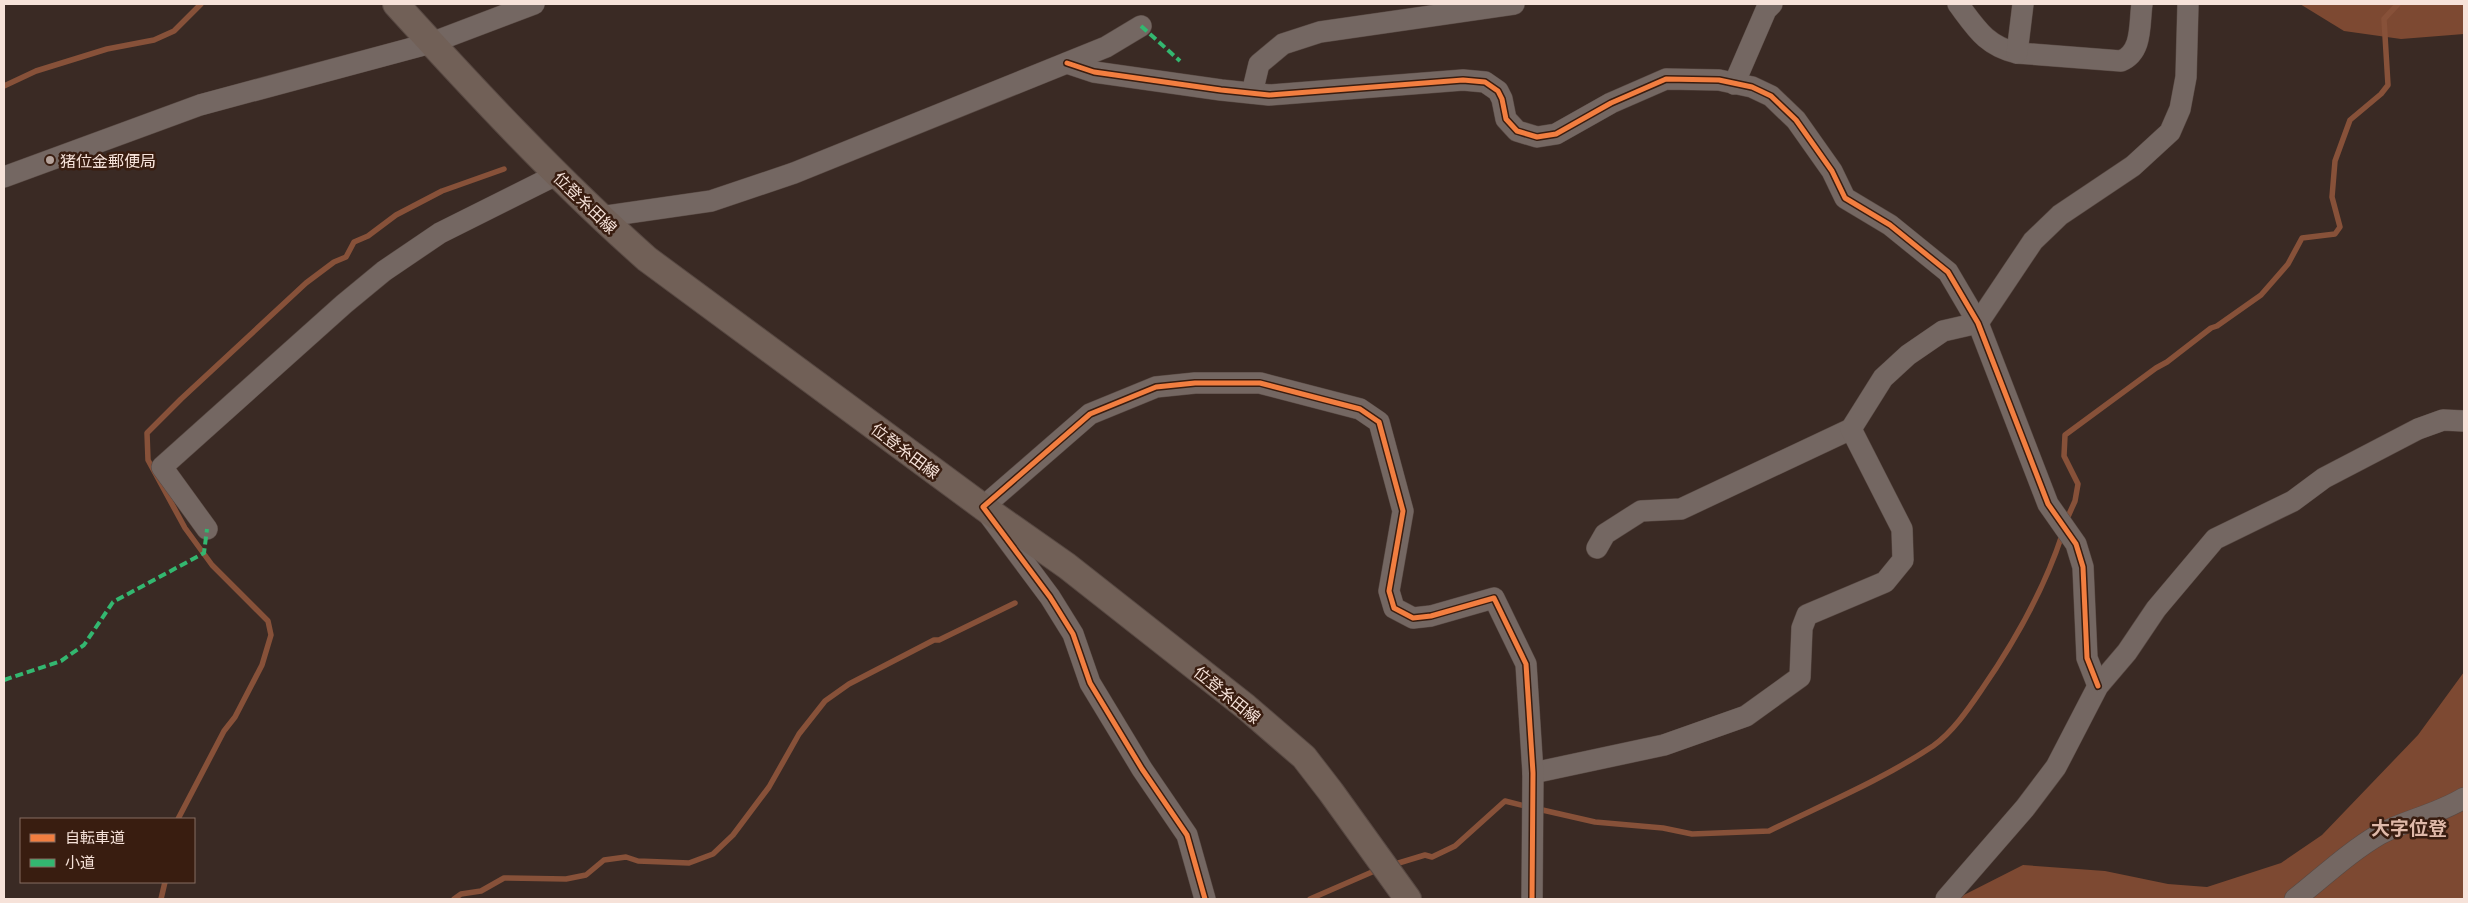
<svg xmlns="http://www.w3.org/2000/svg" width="2468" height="903" viewBox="0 0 2468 903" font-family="Literata,'Noto Sans JP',serif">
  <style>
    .forest { fill: #7d4932 }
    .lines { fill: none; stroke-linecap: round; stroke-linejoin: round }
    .stream { stroke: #875139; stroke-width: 5.5 }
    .minor-casing { stroke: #584943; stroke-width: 22 }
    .major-casing { stroke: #584943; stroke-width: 28 }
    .minor { stroke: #746762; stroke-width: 21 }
    .major { stroke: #716057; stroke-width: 26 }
    .quiet { stroke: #33b770; stroke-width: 4; stroke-dasharray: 8 4; stroke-linecap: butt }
    .cycleway-casing { stroke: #391d10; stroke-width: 8 }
    .cycleway { stroke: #f27e40; stroke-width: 5 }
    .poi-dot { fill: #b4a29a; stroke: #391d10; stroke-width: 2 }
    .labels { text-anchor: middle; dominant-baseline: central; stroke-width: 5; stroke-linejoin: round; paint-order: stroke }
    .poi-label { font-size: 16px; fill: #f6e2d9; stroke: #391d10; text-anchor: start }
    .street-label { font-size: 16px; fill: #f6e2d9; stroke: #391d10 }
    .quarter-label { font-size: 19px; font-weight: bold; fill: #dfb9a9; stroke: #391d10 }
  </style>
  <rect width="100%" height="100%" fill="#3a2a24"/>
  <g class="forest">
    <path d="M2300,4H2464V34L2401,39L2344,31Z"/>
    <path d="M2464,672V899H1956L2023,865L2105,871L2168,884L2207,887L2281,863L2322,835L2418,735Z"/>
  </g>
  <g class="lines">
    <g class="stream">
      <path d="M4,86L36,71L107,49L154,40L174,31L201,4"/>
      <path d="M2066,521L2075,501L2078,484L2064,456L2065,435L2156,368L2167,362L2211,328L2217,326L2261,295L2288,264L2302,238L2335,234L2340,227L2332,197L2335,161L2350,120L2381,94L2388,85L2384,19L2398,4"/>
      <path d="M1538,809L1595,822L1663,828L1692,834L1769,831C1824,804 1882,780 1933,746C1953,732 1969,708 1982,689C2015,641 2044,590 2062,535"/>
      <path d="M178,819L224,731L235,717L262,665L271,635L268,621L212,565L185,528L148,460L147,433L181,399L306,283L334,262L346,257L354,242L368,236L396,215L442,191L504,169"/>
      <path d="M1392,865L1425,855L1432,857L1455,846L1505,801L1529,807"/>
      <path d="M161,899L165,882"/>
      <path d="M454,899L461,894L481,891L504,878L566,879L586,875L604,860L626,857L638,861L689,863L713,854L733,835L769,787L799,734L825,701L849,684L934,640H939L1015,603"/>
      <path d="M1310,899L1379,869"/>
    </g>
    <defs>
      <g id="minor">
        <path d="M1958,4C1976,28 1986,46 2017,53L2121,61C2143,52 2139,24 2142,4"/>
        <path d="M2017,53L2023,4"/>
        <path d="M1067,63L1094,72L1221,90L1269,95L1463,80L1485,82L1498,91L1502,99L1506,119L1517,131L1537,137L1556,134L1611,103L1666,79L1719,80L1752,87L1771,96L1796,120L1832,171L1845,198L1890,225L1948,272L1978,323L2048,504L2076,544L2083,567L2087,658L2098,686"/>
        <path d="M1734,84L1766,10L1772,4"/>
        <path d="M1252,93L1259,64L1283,44L1320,32L1514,4"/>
        <path d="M4,177L200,105L431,43L534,4"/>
        <path d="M600,217L711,201L794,173L1106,47L1141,26"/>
        <path d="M207,529L162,467L344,304L384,271L440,233L558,174"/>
        <path d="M1597,548L1605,534L1641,511L1681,509L1851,429"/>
        <path d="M1533,773L1664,745L1746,716L1800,677L1802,628L1807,615L1885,582L1903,560L1902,529L1851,429L1883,378L1908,355L1943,331L1978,323L2033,241L2060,215L2133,166L2170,132L2180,109L2186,77L2188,4"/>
        <path d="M1205,899L1187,835L1142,769L1090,683L1073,634L1050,597L983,507L1090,414L1156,387L1195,383H1260L1360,409L1379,422L1403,511L1389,591L1394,608L1413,618L1431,616L1494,598L1526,664L1533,773L1532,899"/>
        <path d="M1946,899L2025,808L2056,767L2098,686L2127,652L2156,609L2215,539L2293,501L2324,478L2418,429L2443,420L2464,421"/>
        <path d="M2295,899C2323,877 2349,852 2380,834C2407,820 2438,814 2464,798"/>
      </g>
      <path id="major" d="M396,4C476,92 558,180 647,259L983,507L1067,566L1246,707L1304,757L1331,792L1408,899"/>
    </defs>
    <use href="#minor" class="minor-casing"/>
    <use href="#major" class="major-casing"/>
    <use href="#minor" class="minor"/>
    <use href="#major" class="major"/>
    <g class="quiet">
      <path d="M1141,26L1180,61"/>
      <path d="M4,680L61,661L84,645L113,602L204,553L207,529"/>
    </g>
    <defs>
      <g id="cycleway">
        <path d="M1067,63L1094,72L1221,90L1269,95L1463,80L1485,82L1498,91L1502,99L1506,119L1517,131L1537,137L1556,134L1611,103L1666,79L1719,80L1752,87L1771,96L1796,120L1832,171L1845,198L1890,225L1948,272L1978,323L2048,504L2076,544L2083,567L2087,658L2098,686"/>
        <path d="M1205,899L1187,835L1142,769L1090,683L1073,634L1050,597L983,507L1090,414L1156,387L1195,383H1260L1360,409L1379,422L1403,511L1389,591L1394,608L1413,618L1431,616L1494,598L1526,664L1533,773L1532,899"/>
      </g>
    </defs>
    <use href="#cycleway" class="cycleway-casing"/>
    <use href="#cycleway" class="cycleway"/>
  </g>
  <circle class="poi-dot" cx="50" cy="160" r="5"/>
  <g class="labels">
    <g class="poi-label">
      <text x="60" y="160">猪位金郵便局</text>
    </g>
    <g class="street-label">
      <text transform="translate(586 202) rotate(44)">位登糸田線</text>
      <text transform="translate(906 450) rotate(37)">位登糸田線</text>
      <text transform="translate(1228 694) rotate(39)">位登糸田線</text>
    </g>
    <g class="quarter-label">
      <text x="2409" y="827">大字位登</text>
    </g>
  </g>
  <rect width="2468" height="903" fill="none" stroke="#f6e2d9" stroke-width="10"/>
  <rect x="20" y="818" width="175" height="65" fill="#391d10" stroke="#856c60"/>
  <rect x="30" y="834" width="25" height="8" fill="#f27e40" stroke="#856c60"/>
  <text x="65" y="843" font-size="15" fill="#f6e2d9">自転車道</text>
  <rect x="30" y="859" width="25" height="8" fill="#33b770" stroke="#856c60"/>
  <text x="65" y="868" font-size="15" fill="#f6e2d9">小道</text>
</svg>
